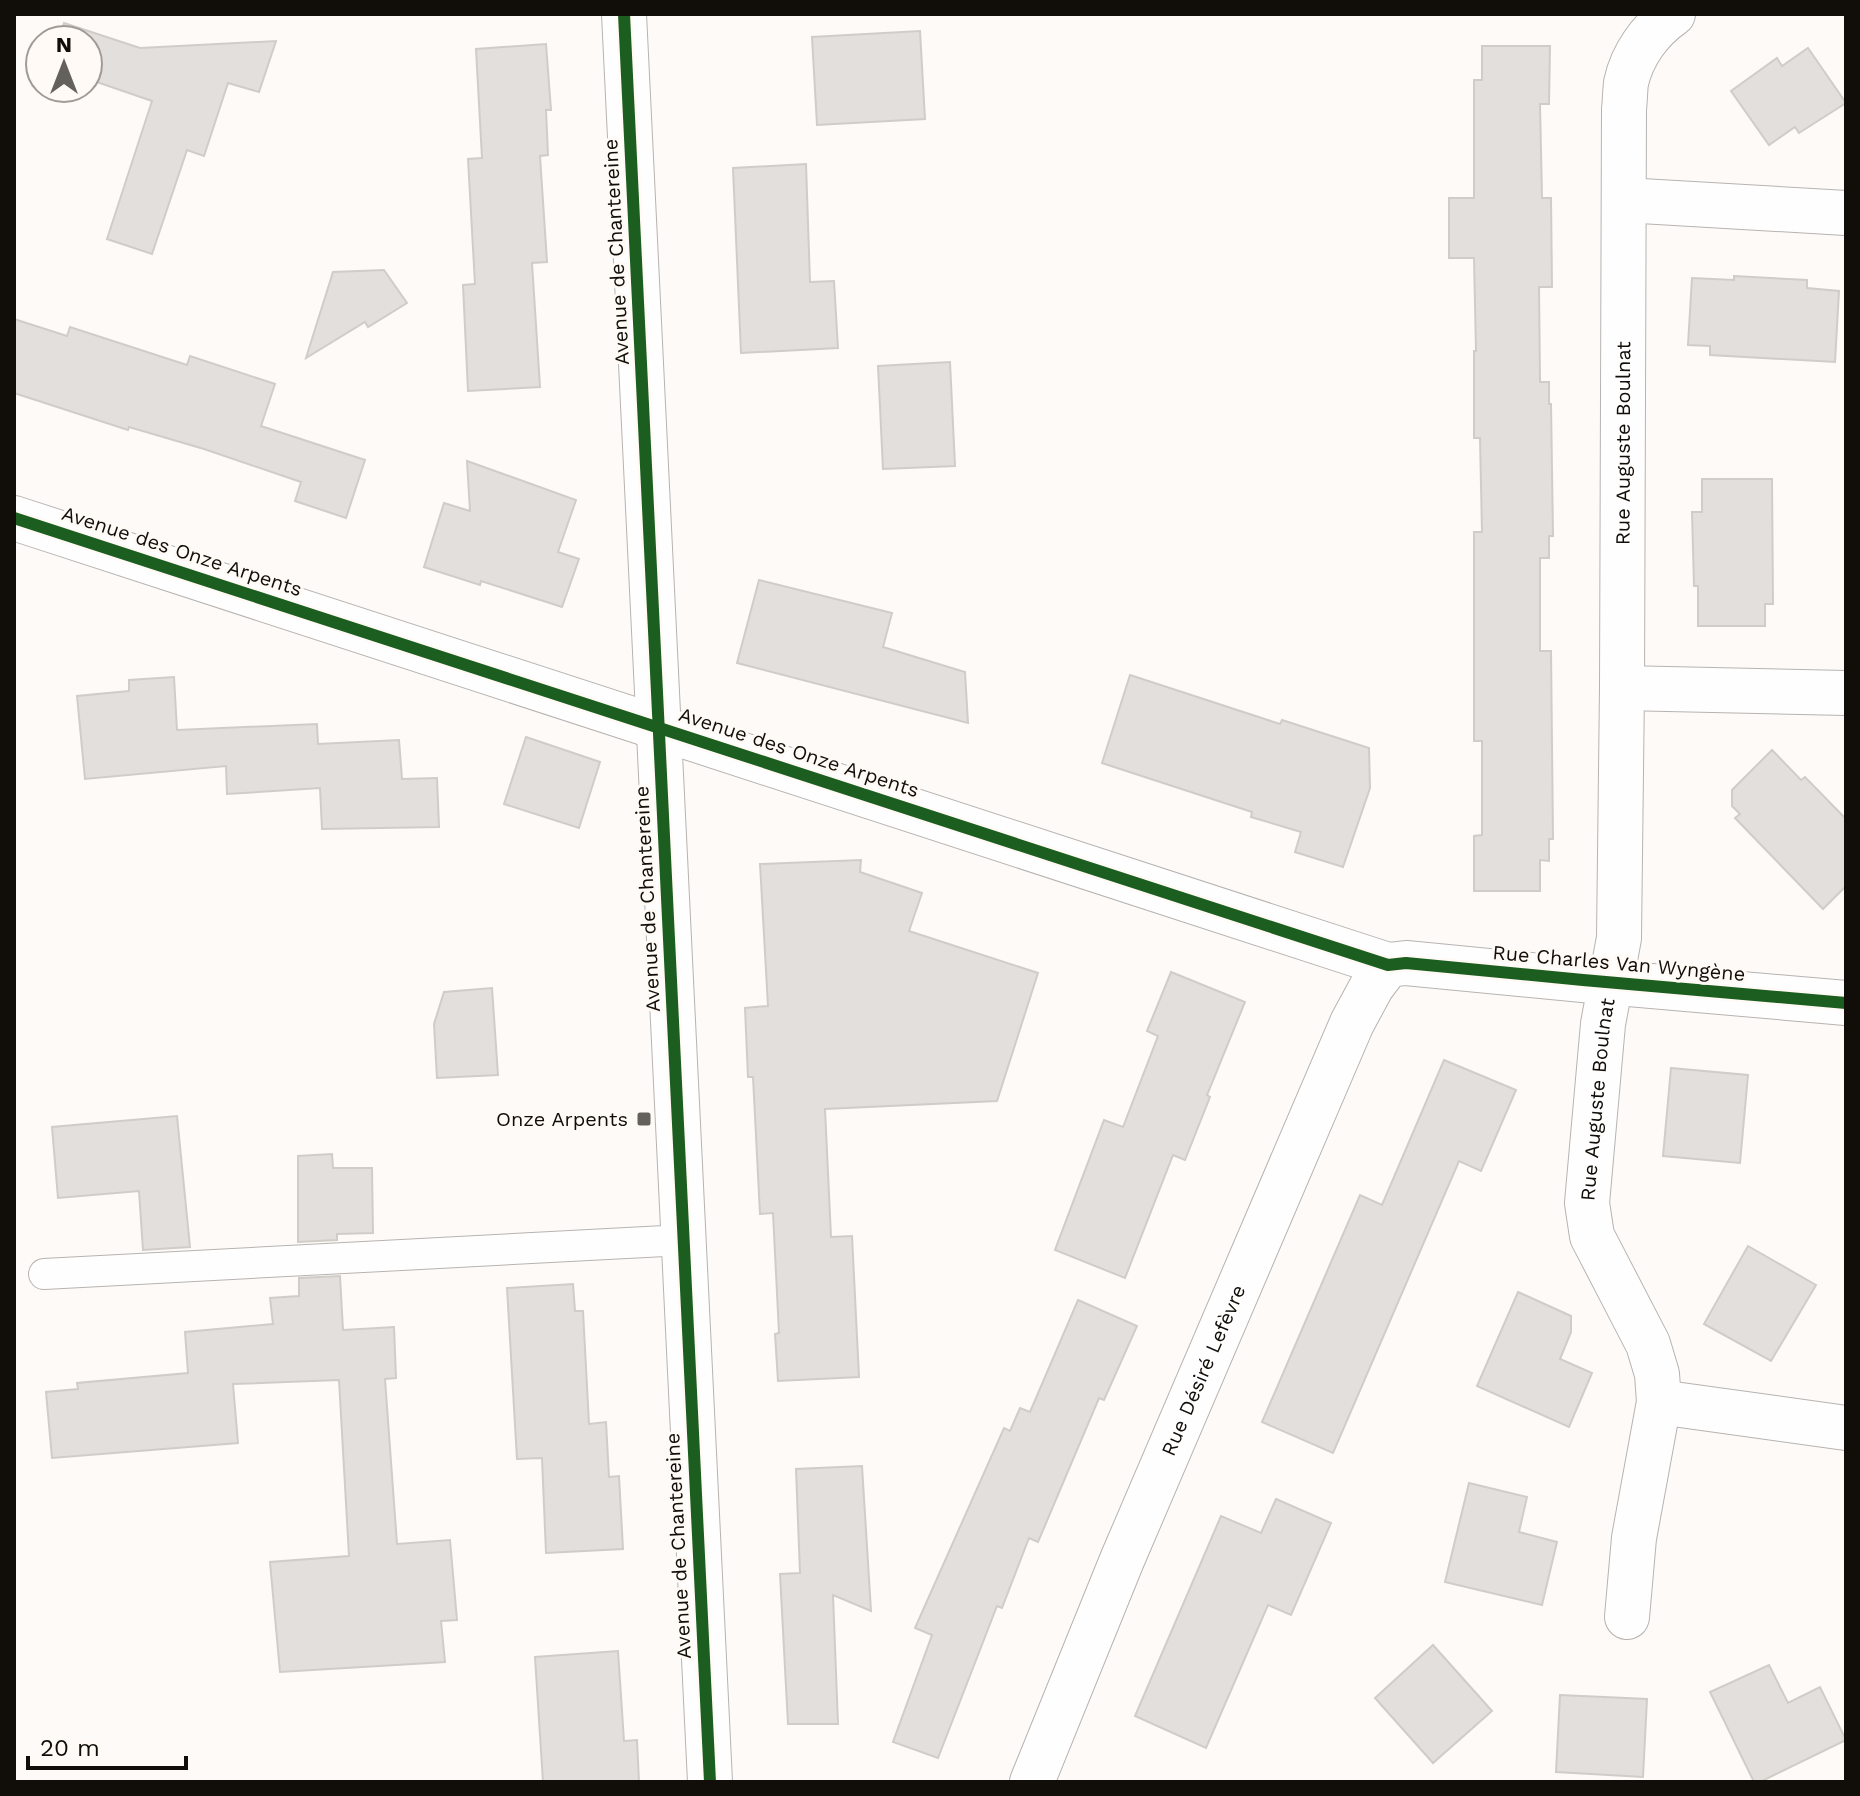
<svg xmlns="http://www.w3.org/2000/svg" width="1860" height="1796" viewBox="0 0 1860 1796" font-family="'Work Sans',sans-serif">
  <style>
    .building { fill: #e3dfdc; stroke: #d0cdc9; stroke-width: 2 }
    .lines { fill: none; stroke-linecap: round; stroke-linejoin: round }
    .lane-casing { stroke: #b7b3b0; stroke-width: 32 }
    .street-casing { stroke: #b7b3b0; stroke-width: 46 }
    .secondary-casing { stroke: #b7b3b0; stroke-width: 46 }
    .lane { stroke: #fffefe; stroke-width: 30 }
    .street { stroke: #fffefe; stroke-width: 44 }
    .secondary { stroke: #fffefe; stroke-width: 44 }
    .cycleway-casing { stroke: #fffaf5; stroke-width: 17 }
    .cycleway { stroke: #1b5e20; stroke-width: 12 }
    .poi-dot { fill: #64605c; stroke: #fffaf5; stroke-width: 3 }
    .labels { text-anchor: middle; dominant-baseline: central; stroke-width: 6; stroke-linejoin: round; paint-order: stroke }
    .street-label { font-size: 20px; fill: #110d09; stroke: #fffaf5 }
    .poi-label { font-size: 20px; fill: #110d09; stroke: #fffaf5; text-anchor: end }
  </style>
  <rect width="100%" height="100%" fill="#fdfaf7"/>
  <g class="building">
    <path d="M64,23L140,48L276,41L259,92L228,83L204,156L187,150L152,254L107,239L152,101L88,79V40H58Z"/>
    <path d="M920,31L925,119L817,125L812,37Z"/>
    <path d="M546,44L551,110H546L548,155L540,156L547,262L532,263L540,387L468,391L463,285L475,284L468,159L482,158L476,49Z"/>
    <path d="M1482,46H1550L1549,104H1540L1542,198H1551L1552,287H1539L1540,382H1549V404H1551L1553,536H1549V558H1540V651H1551L1553,839H1549V861L1540,860V891H1474V836L1482,835V741H1474V532H1482L1480,438H1474V351H1476L1474,258H1449V198H1474V80H1482Z"/>
    <path d="M1808,48L1846,103L1799,133L1795,127L1769,145L1731,91L1777,58L1782,66Z"/>
    <path d="M806,164L810,282L834,281L838,348L741,353L733,168Z"/>
    <path d="M384,270L407,303L368,327L365,322L306,358L333,272Z"/>
    <path d="M1734,276L1807,280V288L1839,291L1835,362L1710,355V346L1688,345L1692,278L1734,280Z"/>
    <path d="M14,319L67,336L70,327L187,365L190,356L275,384L261,426L365,460L346,518L295,501L301,482L204,449L129,427L128,430L14,393Z"/>
    <path d="M950,362L955,466L883,469L878,366Z"/>
    <path d="M467,461L576,500L558,552L579,559L562,607L481,581L480,585L424,567L444,503L470,511Z"/>
    <path d="M1702,479H1772L1773,604H1765V626H1698V586H1694L1692,512H1702Z"/>
    <path d="M759,580L892,613L883,647L965,672L968,723L737,663Z"/>
    <path d="M1130,675L1280,724L1282,720L1369,748L1370,788L1343,867L1295,852L1301,832L1251,817L1252,812L1102,763Z"/>
    <path d="M174,677L177,730L317,724L318,744L399,740L402,779L437,778L439,827L322,829L320,788L227,794L226,766L85,779L77,696L129,691V680Z"/>
    <path d="M526,737L600,762L579,828L504,804Z"/>
    <path d="M1772,750L1801,780L1805,777L1846,819V886L1823,909L1735,818L1740,814L1732,806V790Z"/>
    <path d="M861,860L860,872L922,893L909,931L1038,973L997,1101L825,1109L831,1237L852,1236L859,1377L778,1381L775,1334L779,1333L773,1213L760,1214L753,1077H748L745,1008L768,1006L760,864Z"/>
    <path d="M1171,972L1245,1002L1207,1095L1210,1097L1185,1160L1173,1155L1125,1278L1055,1250L1104,1120L1123,1127L1158,1036L1147,1031Z"/>
    <path d="M492,988L498,1075L437,1078L434,1024L444,992Z"/>
    <path d="M1444,1060L1516,1090L1481,1171L1459,1161L1333,1453L1262,1422L1360,1195L1382,1205Z"/>
    <path d="M1671,1068L1748,1075L1740,1163L1663,1156Z"/>
    <path d="M177,1116L190,1247L143,1250L139,1191L58,1198L52,1127Z"/>
    <path d="M332,1154L333,1168H372L373,1233L337,1234V1240L298,1242V1156Z"/>
    <path d="M1748,1246L1816,1285L1771,1361L1704,1324Z"/>
    <path d="M340,1276L343,1330L394,1327L396,1378L385,1379L397,1544L450,1540L457,1620L441,1621L445,1662L280,1672L270,1562L349,1556L339,1380L233,1384L238,1443L52,1458L46,1392L78,1389L77,1383L188,1373L185,1332L273,1324L270,1298L299,1296V1278Z"/>
    <path d="M573,1284L575,1311H583L589,1424L606,1422L609,1477L619,1476L623,1549L546,1553L542,1458L517,1459L507,1288Z"/>
    <path d="M1518,1292L1571,1316V1332L1560,1359L1592,1373L1569,1427L1477,1386Z"/>
    <path d="M1078,1300L1137,1326L1104,1400L1099,1398L1038,1542L1029,1538L1002,1608L997,1606L938,1758L893,1742L932,1635L915,1628L1004,1428L1010,1431L1020,1408L1030,1412Z"/>
    <path d="M862,1466L871,1611L833,1595L838,1724H788L780,1574L800,1573L796,1469Z"/>
    <path d="M1469,1483L1527,1497L1519,1532L1557,1542L1542,1605L1445,1582Z"/>
    <path d="M1276,1499L1331,1523L1291,1615L1268,1605L1206,1748L1135,1716L1221,1516L1261,1533Z"/>
    <path d="M1433,1645L1492,1711L1433,1763L1375,1698Z"/>
    <path d="M618,1651L624,1741L637,1740L639,1782H543L535,1657Z"/>
    <path d="M1769,1665L1788,1703L1820,1687L1846,1740L1760,1782H1754L1710,1692Z"/>
    <path d="M1560,1695L1647,1699L1643,1777L1556,1772Z"/>
  </g>
  <g class="lines">
    <defs>
      <path id="lane" d="M44,1274L684,1240"/>
      <g id="street">
        <path d="M624,14L710,1782"/>
        <path d="M1624,200L1846,213"/>
        <path d="M14,518L1388,965"/>
        <path d="M1622,688L1846,693"/>
        <path d="M1659,1402L1846,1428"/>
        <path id="s1" d="M1627,1617L1634,1538L1659,1402L1657,1374L1648,1344L1592,1236L1587,1203L1603,1024L1619,938L1622,688L1624,109C1625,100 1625,91 1626,83C1632,55 1650,30 1673,14"/>
      </g>
      <g id="secondary">
        <path id="s2" d="M1032,1782L1122,1560L1352,1023L1372,986L1388,965L1406,963L1583,980L1846,1003"/>
      </g>
    </defs>
    <use href="#lane" class="lane-casing"/>
    <use href="#street" class="street-casing"/>
    <use href="#secondary" class="secondary-casing"/>
    <use href="#lane" class="lane"/>
    <use href="#street" class="street"/>
    <use href="#secondary" class="secondary"/>
    <defs>
      <g id="cycleway">
        <path d="M624,14L710,1782"/>
        <path d="M14,518L1388,965L1406,963L1583,980L1846,1003"/>
      </g>
    </defs>
    <use href="#cycleway" class="cycleway-casing"/>
    <use href="#cycleway" class="cycleway"/>
  </g>
  <rect class="poi-dot" x="636" y="1111" width="16" height="16" rx="4"/>
  <g class="labels">
    <g class="street-label">
      <text transform="translate(616 252) rotate(-93)">Avenue de Chantereine</text>
      <text stroke="none"><textPath href="#s1" startOffset="1194">Rue Auguste Boulnat</textPath></text>
      <text transform="translate(182 551) rotate(18)">Avenue des Onze Arpents</text>
      <text transform="translate(799 752) rotate(18)">Avenue des Onze Arpents</text>
      <text transform="translate(647 899) rotate(-93)">Avenue de Chantereine</text>
      <text transform="translate(1619 963) rotate(5)">Rue Charles Van Wyngène</text>
      <text stroke="none"><textPath href="#s1" startOffset="536">Rue Auguste Boulnat</textPath></text>
      <text stroke="none"><textPath href="#s2" startOffset="446">Rue Désiré Lefèvre</textPath></text>
      <text transform="translate(678 1546) rotate(-93)">Avenue de Chantereine</text>
    </g>
    <g class="poi-label">
      <text x="628" y="1119">Onze Arpents</text>
    </g>
  </g>
  <rect width="1860" height="1796" fill="none" stroke="#110d09" stroke-width="32"/>
  <g transform="translate(64 64)"><circle r="38" fill="#fffaf5" stroke="#a09b97" stroke-width="2"/>
  <path d="M0-6L14 30L0 20L-14 30Z" fill="#64605c"/>
  <text y="-12" font-size="22" font-weight="bold" text-anchor="middle" fill="#110d09">N</text>
  </g>
  <path d="M28 1756v12h158v-12" fill="none" stroke="#110d09" stroke-width="4"/>
  <text x="40" y="1756" font-size="24" fill="#110d09" stroke="#fffaf5" stroke-width="6" paint-order="stroke">20 m</text>
</svg>
